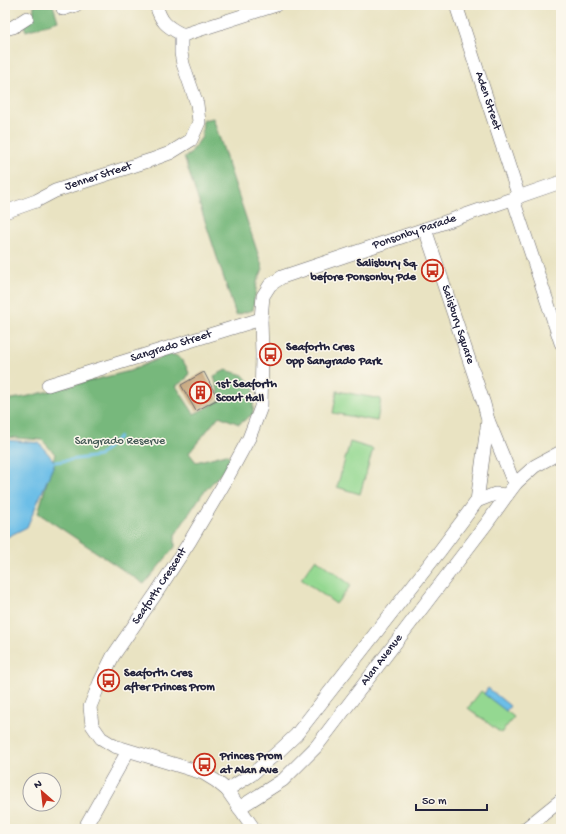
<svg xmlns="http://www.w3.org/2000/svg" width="566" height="834" viewBox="0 0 566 834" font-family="'Gochi Hand',sans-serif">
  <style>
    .green { fill: #94d891; stroke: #5b7d66 }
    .forest { fill: #77b87b; stroke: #4c6d5b }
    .water { fill: #6cbee7; stroke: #477091 }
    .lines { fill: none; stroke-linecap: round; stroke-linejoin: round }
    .stream { stroke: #6cbee7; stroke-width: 3 }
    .building { fill: #c4a378 }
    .minor-casing { stroke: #68666a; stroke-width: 14 }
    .minor { stroke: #fff; stroke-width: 13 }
    .labels { text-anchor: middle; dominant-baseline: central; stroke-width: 3; stroke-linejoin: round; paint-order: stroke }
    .street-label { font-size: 12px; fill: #22223b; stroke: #fbf7ec }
    .poi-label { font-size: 12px; font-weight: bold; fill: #22223b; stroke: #fbf7ec; text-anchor: start }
    .park-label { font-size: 12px; fill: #445955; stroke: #fbf7ec }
  </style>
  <rect width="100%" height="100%" fill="#fbf7ec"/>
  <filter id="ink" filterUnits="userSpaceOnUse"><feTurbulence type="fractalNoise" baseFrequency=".025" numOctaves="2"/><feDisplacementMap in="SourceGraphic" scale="8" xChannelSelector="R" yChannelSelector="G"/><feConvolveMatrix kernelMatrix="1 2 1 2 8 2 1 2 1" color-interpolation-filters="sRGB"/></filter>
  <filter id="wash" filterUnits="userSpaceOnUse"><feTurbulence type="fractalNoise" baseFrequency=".012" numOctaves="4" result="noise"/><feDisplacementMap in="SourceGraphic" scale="16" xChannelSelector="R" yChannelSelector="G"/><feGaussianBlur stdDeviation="0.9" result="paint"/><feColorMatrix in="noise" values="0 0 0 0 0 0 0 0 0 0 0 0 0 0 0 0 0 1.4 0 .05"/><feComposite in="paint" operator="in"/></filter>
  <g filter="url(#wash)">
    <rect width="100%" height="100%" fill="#e9e3c2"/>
    <g class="green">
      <path d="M337,391L381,399L377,421L333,413Z"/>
      <path d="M350,442L373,449L360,494L337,487Z"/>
      <path d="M316,559L351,585L336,604L301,579Z"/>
      <path d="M481,691L514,717L501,733L468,708Z"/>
    </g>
    <g class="forest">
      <path d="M38,5H53L58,21L26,31L24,26C31,20 34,15 34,6Z"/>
      <path d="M213,118L263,269L257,282L253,310L236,315L184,157L189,155L202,137L203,120Z"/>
      <path d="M169,354C181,355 185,363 189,373L186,379L176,386L194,414L221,400L218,391L214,376L226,370L243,375L254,388L253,397V414L239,424L219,416L189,453L196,462L226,454L231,458L224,470L202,494L175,535V547L144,584L38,513L55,454L42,440L5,437V400L25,397L130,371Z"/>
    </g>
    <g class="water">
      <path d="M5,440L39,443L55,462L27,527L5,538Z"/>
      <path d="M488,688L510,706L506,711L484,694Z"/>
    </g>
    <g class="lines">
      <path class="stream" d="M55,462L99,456L119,437"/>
    </g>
    <g id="blocks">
      <path class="building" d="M204,372L218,399L196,411L181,385Z"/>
    </g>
  </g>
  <g filter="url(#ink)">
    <use href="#blocks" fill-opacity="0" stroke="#68666a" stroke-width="1"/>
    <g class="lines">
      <defs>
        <g id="minor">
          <path id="s1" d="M456,5L519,197"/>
          <path d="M63,9L76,5"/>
          <path d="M5,29L13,27L27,18"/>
          <path d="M181,34H186L276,5"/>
          <path d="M513,199L561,343"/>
          <path id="s2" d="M5,212L36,201L55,191L151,160L170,153L191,140L199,122L197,104L183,64L181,53V34C166,26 161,22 156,5"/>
          <path id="s3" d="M425,229L484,404L488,420L511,476L516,483"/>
          <path id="s4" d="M48,385L261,319"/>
          <path d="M477,501L495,494L507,495"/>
          <path d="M227,790L251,775L279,751L296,735L439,552L477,501L488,420"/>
          <path id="s5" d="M239,808L283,780L316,747L487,523L507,495L516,483L535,466L561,452"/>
          <path d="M84,829L128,751"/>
          <path id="s6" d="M254,829L227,790L216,781L203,773L114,746L101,738L92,725L90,707L100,682L113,656L155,595L190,541L225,482L249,438L261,407L262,355L261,319L263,296L270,285L282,277L425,229L561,182"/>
          <path d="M525,829L561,800"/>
        </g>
      </defs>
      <use href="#minor" class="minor-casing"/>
      <use href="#minor" class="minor"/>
    </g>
  </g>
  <defs>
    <symbol id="bus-ring" viewBox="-11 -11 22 22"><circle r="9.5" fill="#fbf7ec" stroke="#c8321e" stroke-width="1.5"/><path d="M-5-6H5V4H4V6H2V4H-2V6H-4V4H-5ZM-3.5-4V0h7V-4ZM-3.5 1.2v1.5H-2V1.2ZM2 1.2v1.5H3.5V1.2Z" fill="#c8321e"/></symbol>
    <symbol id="building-ring" viewBox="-11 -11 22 22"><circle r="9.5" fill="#fbf7ec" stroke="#c8321e" stroke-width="1.5"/><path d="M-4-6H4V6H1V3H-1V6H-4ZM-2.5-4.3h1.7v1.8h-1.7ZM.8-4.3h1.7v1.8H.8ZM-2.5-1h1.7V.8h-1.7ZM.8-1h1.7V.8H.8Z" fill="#c8321e"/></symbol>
  </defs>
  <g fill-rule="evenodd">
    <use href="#bus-ring" x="420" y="258" width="25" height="25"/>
    <use href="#bus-ring" x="258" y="342" width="25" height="25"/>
    <use href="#building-ring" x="188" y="380" width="25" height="25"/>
    <use href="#bus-ring" x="96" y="668" width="25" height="25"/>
    <use href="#bus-ring" x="192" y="752" width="25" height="25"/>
  </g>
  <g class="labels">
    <g class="street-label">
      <text stroke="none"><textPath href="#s1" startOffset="101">Aden Street</textPath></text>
      <text stroke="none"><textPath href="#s2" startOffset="100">Jenner Street</textPath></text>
      <text stroke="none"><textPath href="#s6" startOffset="844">Ponsonby Parade</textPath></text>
      <text stroke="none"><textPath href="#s3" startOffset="101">Salisbury Square</textPath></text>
      <text stroke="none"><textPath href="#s4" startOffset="129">Sangrado Street</textPath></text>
      <text stroke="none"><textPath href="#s6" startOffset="359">Seaforth Crescent</textPath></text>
      <text stroke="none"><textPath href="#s5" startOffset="208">Alan Avenue</textPath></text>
    </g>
    <g class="poi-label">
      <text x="416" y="264" text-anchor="end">Salisbury Sq<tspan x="416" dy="14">before Ponsonby Pde</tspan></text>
      <text x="286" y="348">Seaforth Cres<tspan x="286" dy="14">opp Sangrado Park</tspan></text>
      <text x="216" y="385">1st Seaforth<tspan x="216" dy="14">Scout Hall</tspan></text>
      <text x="124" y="674">Seaforth Cres<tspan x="124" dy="14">after Princes Prom</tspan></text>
      <text x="220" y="757">Princes Prom<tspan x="220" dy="14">at Alan Ave</tspan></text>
    </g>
    <g class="park-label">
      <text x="120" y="442">Sangrado Reserve</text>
    </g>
  </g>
  <rect width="566" height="834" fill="none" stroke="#fbf7ec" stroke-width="20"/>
  <g transform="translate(42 792) rotate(332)"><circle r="19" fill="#fbf7ec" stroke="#a4a2a5"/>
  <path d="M0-3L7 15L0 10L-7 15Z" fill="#c8321e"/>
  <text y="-6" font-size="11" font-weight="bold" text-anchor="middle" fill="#22223b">N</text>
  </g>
  <path d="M416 804v6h71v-6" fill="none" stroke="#22223b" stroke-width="2"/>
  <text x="422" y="804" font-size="12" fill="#22223b" stroke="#fbf7ec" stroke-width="3" paint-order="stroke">50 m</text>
</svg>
